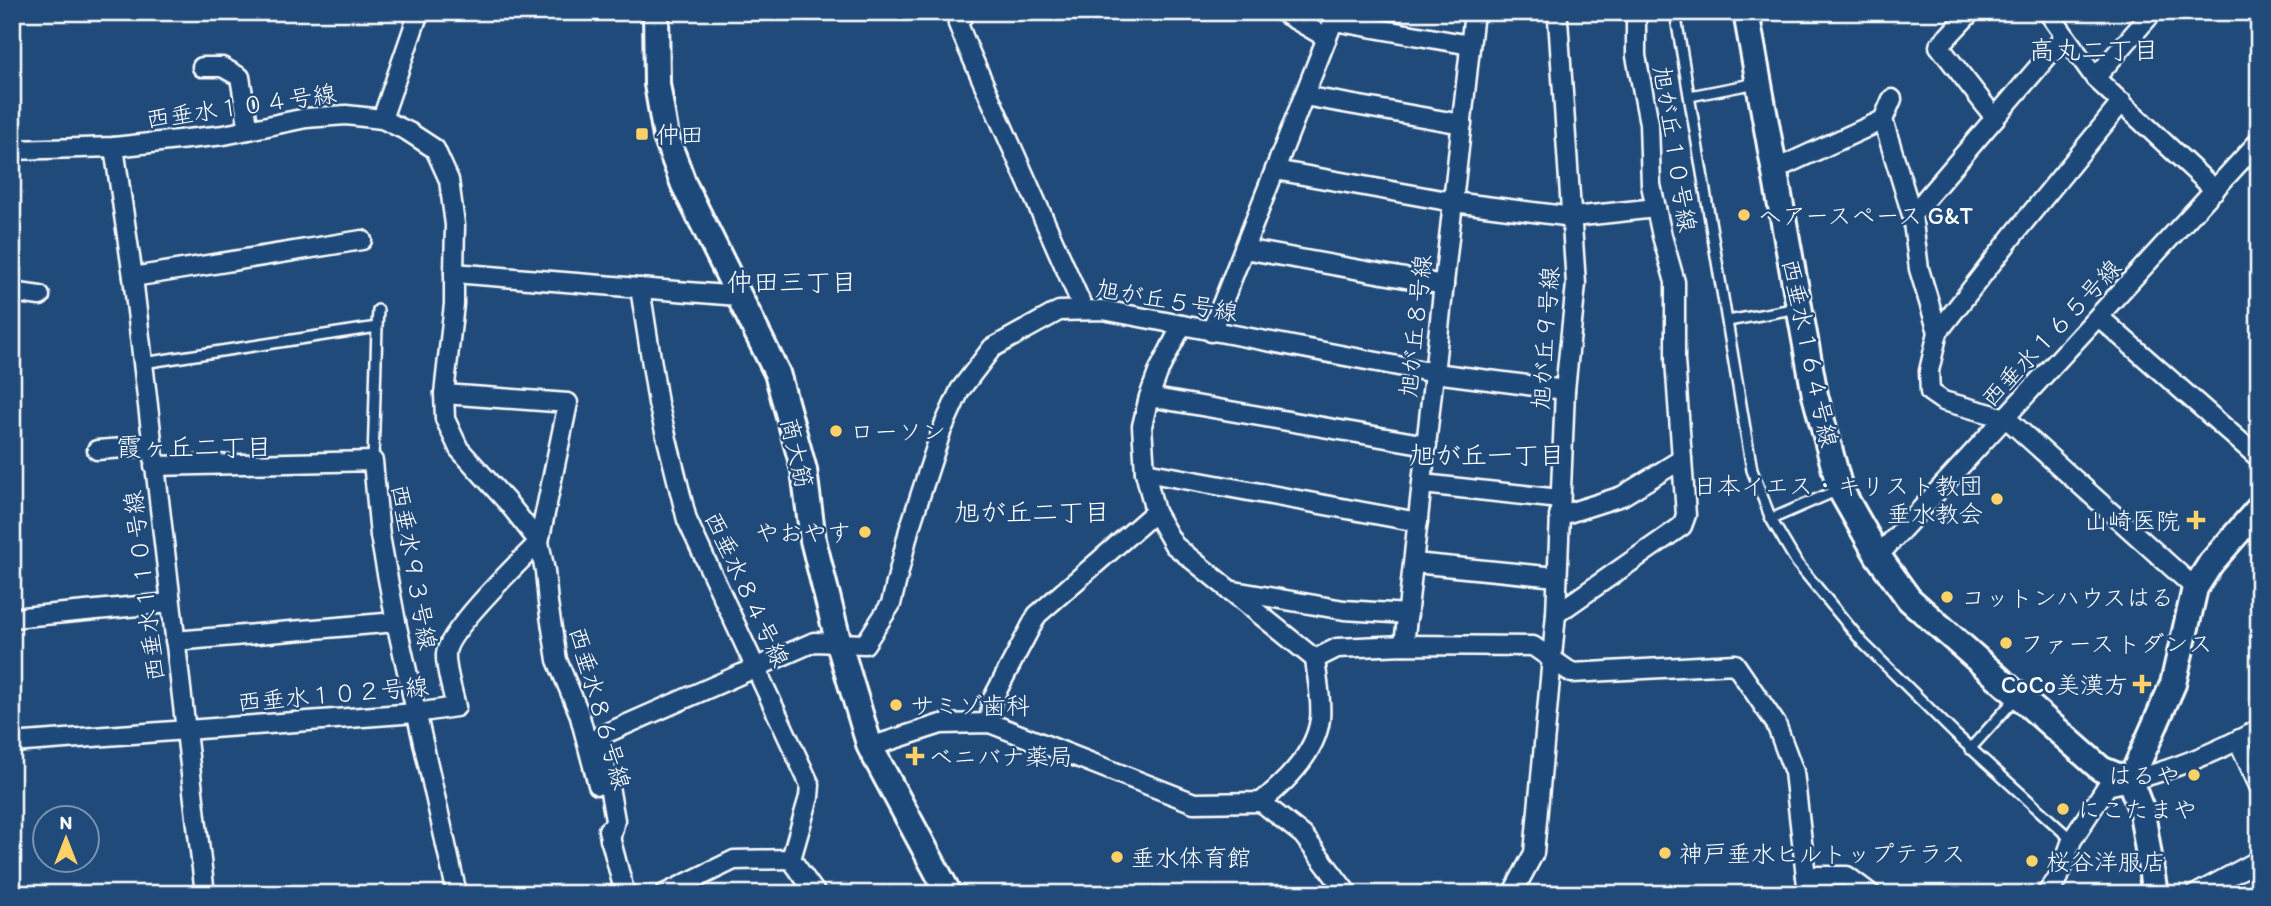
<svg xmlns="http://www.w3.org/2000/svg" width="2271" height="906" viewBox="0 0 2271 906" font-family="Itim,'Klee One',sans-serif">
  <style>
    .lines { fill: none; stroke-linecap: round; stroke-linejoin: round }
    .lane-casing { stroke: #fff; stroke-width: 14 }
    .street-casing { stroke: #fff; stroke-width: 23 }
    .secondary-casing { stroke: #fff; stroke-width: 30 }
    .lane { stroke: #1f4a7a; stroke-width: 9 }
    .street { stroke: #1f4a7a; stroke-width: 18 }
    .secondary { stroke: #1f4a7a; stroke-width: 24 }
    .poi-dot { fill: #ffd166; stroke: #1f4a7a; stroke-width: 2.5 }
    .labels { text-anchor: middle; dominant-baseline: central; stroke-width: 5; stroke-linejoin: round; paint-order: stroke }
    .street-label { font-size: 24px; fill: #fff; stroke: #1f4a7a }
    .poi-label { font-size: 24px; fill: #fff; stroke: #1f4a7a; text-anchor: start }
    .neighbourhood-label { font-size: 26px; fill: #fff; stroke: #1f4a7a }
  </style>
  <rect width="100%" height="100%" fill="#1f4a7a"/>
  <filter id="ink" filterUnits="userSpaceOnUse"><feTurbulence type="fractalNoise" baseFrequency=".0143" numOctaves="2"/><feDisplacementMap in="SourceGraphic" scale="14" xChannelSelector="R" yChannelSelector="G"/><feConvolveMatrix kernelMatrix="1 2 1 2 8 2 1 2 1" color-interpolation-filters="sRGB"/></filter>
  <g filter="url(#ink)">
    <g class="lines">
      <defs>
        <g id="lane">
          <path d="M1675,12L1752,470L1771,519L1797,563L1863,643L1955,734L2072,840"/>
          <path d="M1690,96L1757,83"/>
          <path d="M1728,321L1798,308"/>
          <path d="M143,363L377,327L378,310"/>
          <path d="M373,461L377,327"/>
          <path d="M1778,516L1838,490"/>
          <path d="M1970,749L2017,697"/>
        </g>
        <g id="street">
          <path d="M965,12L958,24L967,46L1084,310"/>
          <path d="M1282,12L1327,38"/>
          <path d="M1636,12V56L1649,123L1651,185L1662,236L1675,282V360L1682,459"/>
          <path d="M1971,12L1939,46L1995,118"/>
          <path d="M2048,12L2095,78L2215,190"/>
          <path d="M1334,21L1470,45"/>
          <path d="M202,67H222L240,77L249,130"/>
          <path d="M2095,78L2153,12"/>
          <path d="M1304,96L1462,124"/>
          <path d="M382,119L419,12"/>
          <path d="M1883,120L1912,215L1919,269L1938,332L1929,371L1930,392L1943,401L2006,418L2195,588"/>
          <path d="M114,147L133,277L205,894"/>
          <path d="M12,150L114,147L224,135L306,118L346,115L382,119L409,132L435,149L449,180L455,225L454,273L738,296"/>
          <path d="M1275,170L1453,202L1573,217L1656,208"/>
          <path d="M1774,170L1883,120L1892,99"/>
          <path d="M1912,215L2065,36"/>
          <path d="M1244,249L1444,285"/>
          <path d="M454,273V304L444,394L445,419L459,449L508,503L539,542L545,571L548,603L557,660L579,713L598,785"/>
          <path d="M133,277L362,240"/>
          <path d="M640,288L658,403L687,520L810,785L809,797L791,859L816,894"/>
          <path d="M12,292L40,296"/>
          <path d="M2099,317L2259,458"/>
          <path d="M1182,325L1159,370L1149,397L1142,426L1145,472L1155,512L1174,545L1315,659"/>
          <path d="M1211,332L1337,12"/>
          <path d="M1938,332L2015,233L2122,102"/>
          <path d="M444,394L568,403L539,542"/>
          <path d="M1149,397L1427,445"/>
          <path d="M97,450L152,446"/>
          <path d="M154,466L373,461L380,536L396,622L457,894"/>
          <path d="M1145,472L1418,522"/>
          <path d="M1423,484L1560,499"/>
          <path d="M1878,556L2259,141"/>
          <path d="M1414,563L1556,577"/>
          <path d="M1228,590L1344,610L1408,614"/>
          <path d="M1556,614L1682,526L1686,515L1682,459L1622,496L1559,516"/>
          <path d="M12,618L170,603"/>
          <path d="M175,641L396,622"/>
          <path d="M1404,645L1474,12"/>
          <path d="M1315,659L1337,648L1404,645L1533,646L1572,673L1735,664L1776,724L1794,772L1808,894"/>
          <path d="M990,723L991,702L1037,615L1155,512"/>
          <path d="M2238,740L2259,786"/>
          <path d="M12,743L416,713L456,707C453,692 445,669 446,654C446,633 521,560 539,542"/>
          <path d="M870,747L941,724L990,723L1194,803L1261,802C1286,782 1316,752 1320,719C1322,700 1317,678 1315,659"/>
          <path d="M1261,802L1303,835L1348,894"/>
          <path d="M608,830L625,894"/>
          <path d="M610,840L615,820L600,736L814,642L865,644L891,604L909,530L941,432L960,390L992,348L1059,311L1103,310L1435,373L1565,390"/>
          <path d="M1806,876H1847L1871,894"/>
          <path d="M664,894L734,860L791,859"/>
          <path d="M1512,894L1534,853L1556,614L1565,390L1576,284L1558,19"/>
          <path d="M2046,894L2059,877L2072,840L2107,786C2159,775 2212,755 2259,729"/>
          <path d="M2196,894L2259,860"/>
        </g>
        <g id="secondary">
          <path d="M656,12L657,84L666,137L684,185L777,373L804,470L813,540L839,644L870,747L949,894"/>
          <path d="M1746,12L1815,395L1840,489L1878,556L1909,599L2101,769L2130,781"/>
          <path d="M2155,894L2142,812L2130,781L2173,684L2195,588L2211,563L2259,508"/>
        </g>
      </defs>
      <use href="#lane" class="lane-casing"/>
      <use href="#street" class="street-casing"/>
      <use href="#secondary" class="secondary-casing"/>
      <use href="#lane" class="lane"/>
      <use href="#street" class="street"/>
      <use href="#secondary" class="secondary"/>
    </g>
  </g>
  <g class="poi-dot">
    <rect x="635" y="127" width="14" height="14" rx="3.5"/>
    <circle cx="1744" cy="215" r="7"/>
    <circle cx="836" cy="431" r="7"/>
    <circle cx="1997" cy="499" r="7"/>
    <path d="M2192.5 509.5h7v7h7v7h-7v7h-7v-7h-7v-7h7z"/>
    <circle cx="865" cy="532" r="7"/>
    <circle cx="1947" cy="597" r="7"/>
    <circle cx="2006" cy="643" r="7"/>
    <path d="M2138.5 673.5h7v7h7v7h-7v7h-7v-7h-7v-7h7z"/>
    <circle cx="896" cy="705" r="7"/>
    <path d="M911.5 745.5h7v7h7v7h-7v7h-7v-7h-7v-7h7z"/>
    <circle cx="2194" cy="775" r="7"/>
    <circle cx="2063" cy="809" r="7"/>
    <circle cx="1665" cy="853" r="7"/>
    <circle cx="1117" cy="857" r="7"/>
    <circle cx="2032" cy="861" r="7"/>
  </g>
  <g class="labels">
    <g class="street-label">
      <text transform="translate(241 106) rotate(-8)">西垂水１０４号線</text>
      <text transform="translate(1675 149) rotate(81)">旭が丘１０号線</text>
      <text transform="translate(1167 300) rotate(10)">旭が丘５号線</text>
      <text transform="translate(1415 326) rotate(-84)">旭が丘８号線</text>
      <text transform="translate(2051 333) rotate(-47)">西垂水１６５号線</text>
      <text transform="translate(1545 338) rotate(-86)">旭が丘９号線</text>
      <text transform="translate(1810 353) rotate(78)">西垂水１６４号線</text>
      <text transform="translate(797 453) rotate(77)">商大筋</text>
      <text transform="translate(414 567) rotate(80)">西垂水９３号線</text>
      <text transform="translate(144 586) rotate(-97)">西垂水１１０号線</text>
      <text transform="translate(747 589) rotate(65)">西垂水８４号線</text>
      <text transform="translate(333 694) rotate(-5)">西垂水１０２号線</text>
      <text transform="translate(600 708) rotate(74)">西垂水８６号線</text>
    </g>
    <g class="poi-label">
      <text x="656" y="134">仲田</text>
      <text x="1758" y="215">ヘアースペース G&amp;T</text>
      <text x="850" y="431">ローソン</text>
      <text x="1983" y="485" text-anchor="end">日本イエス・キリスト教団<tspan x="1983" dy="28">垂水教会</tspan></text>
      <text x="2180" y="520" text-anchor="end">山崎医院</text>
      <text x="851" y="532" text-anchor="end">やおやす</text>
      <text x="1961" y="597">コットンハウスはる</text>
      <text x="2020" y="643">ファーストダンス</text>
      <text x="2128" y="684" text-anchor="end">CoCo美漢方</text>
      <text x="910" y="705">サミゾ歯科</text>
      <text x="929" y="756">ベニバナ薬局</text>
      <text x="2180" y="775" text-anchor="end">はるや</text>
      <text x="2077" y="809">にこたまや</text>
      <text x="1679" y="853">神戸垂水ヒルトップテラス</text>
      <text x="1131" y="857">垂水体育館</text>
      <text x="2046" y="861">桜谷洋服店</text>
    </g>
    <g class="neighbourhood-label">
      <text x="2094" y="50">高丸二丁目</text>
      <text x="792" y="282">仲田三丁目</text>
      <text x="194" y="447">霞ヶ丘二丁目</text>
      <text x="1487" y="455">旭が丘一丁目</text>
      <text x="1032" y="512">旭が丘二丁目</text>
    </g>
  </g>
  <rect width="2271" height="906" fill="none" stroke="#1f4a7a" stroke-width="42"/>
  <rect x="21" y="21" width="2229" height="864" fill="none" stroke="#fff" stroke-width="2.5" filter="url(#ink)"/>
  <g transform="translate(66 839)"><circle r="33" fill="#1f4a7a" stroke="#7992af" stroke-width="2"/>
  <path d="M0-5L12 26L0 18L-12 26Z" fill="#ffd166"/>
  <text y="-10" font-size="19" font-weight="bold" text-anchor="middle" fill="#ffffff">N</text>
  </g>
</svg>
